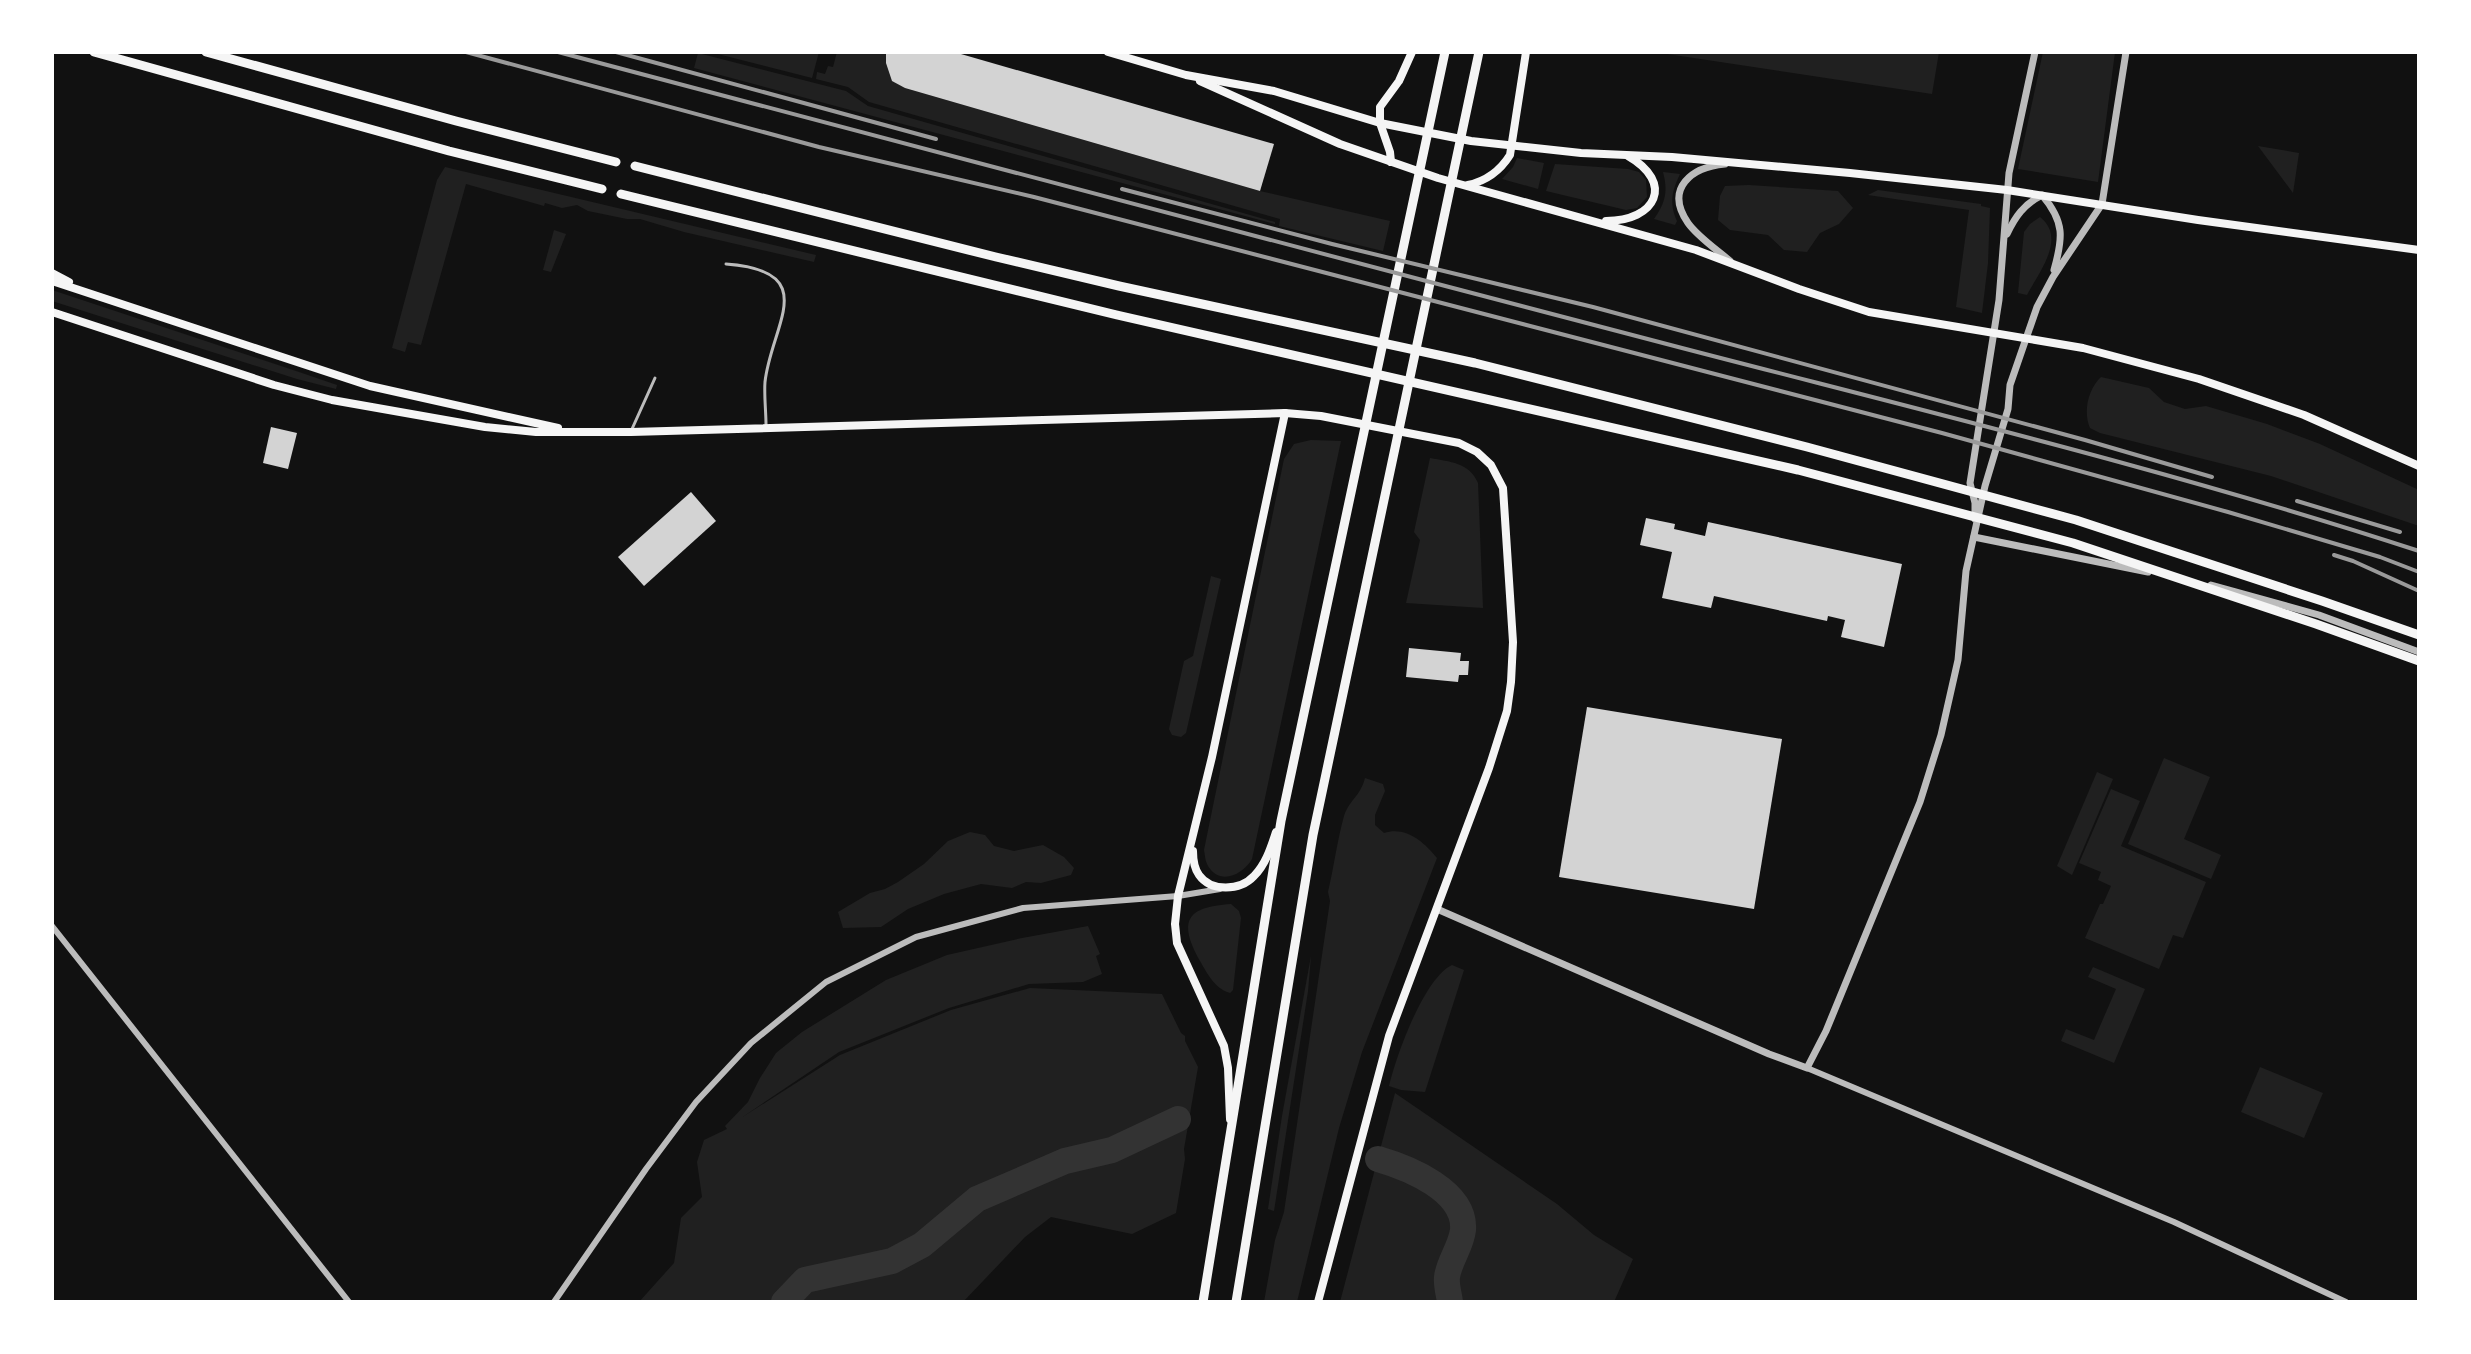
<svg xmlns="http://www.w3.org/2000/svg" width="2471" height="1354" viewBox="0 0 2471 1354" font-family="Helvetica,sans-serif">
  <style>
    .green { fill: #202020 }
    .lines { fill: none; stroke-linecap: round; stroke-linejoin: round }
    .river { stroke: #333; stroke-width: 26 }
    .building { fill: #d3d3d3 }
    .service { stroke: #bcbcbc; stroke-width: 3 }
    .minor { stroke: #bcbcbc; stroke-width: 6 }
    .tertiary { stroke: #bcbcbc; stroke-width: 7 }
    .secondary { stroke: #f5f5f5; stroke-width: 8 }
    .primary { stroke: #f5f5f5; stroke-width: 9 }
    .rail { stroke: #9a9a9a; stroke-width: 4 }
  </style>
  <rect width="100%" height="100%" fill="#111"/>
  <g class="green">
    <path d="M710,52H819L812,78Z"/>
    <path d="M837,52H886L892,80L905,88L1260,191L1390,221L1383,251L1279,226L1280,219L869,102L848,87L816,79L817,72L825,74L828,66L833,67Z"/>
    <path d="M1654,52H1939L1932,94Z"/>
    <path d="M2043,52H2115L2098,182L2018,169Z"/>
    <path d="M698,53L846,91L868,106L1275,222V224L694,68Z"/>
    <path d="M2258,146L2299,153L2293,193Z"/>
    <path d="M1517,158L1544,163L1538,189L1502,179L1513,167Z"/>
    <path d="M1555,164L1628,169L1639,172L1646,180L1647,197L1637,208L1626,210L1546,191Z"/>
    <path d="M445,167L816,255L814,262L684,232L640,219H627L588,211L577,205L562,208L545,203L544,206L466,184L421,345L408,342L405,352L392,348L437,180Z"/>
    <path d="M1663,172L1680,174C1672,191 1669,203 1677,221L1675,225L1654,219C1666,202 1668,191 1663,172Z"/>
    <path d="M1749,185L1838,191L1853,208L1839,224L1820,233L1807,252L1784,250L1768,235L1730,230L1718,220L1720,196L1725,186Z"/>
    <path d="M1878,190L1981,204V206L1990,208L1988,263L1982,313L1956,307L1969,210L1868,195Z"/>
    <path d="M2040,217C2067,238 2039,272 2027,295L2018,293L2024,232L2030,224Z"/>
    <path d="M554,230L566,234L551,272L543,270Z"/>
    <path d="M52,290L302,373L337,385L336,389L297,379L52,301Z"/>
    <path d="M2101,377L2149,388L2164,402L2185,409L2206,406L2267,424L2320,444L2419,490V526L2271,476L2100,433L2090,428C2083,412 2088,389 2101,377Z"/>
    <path d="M1311,440L1341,441L1252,859C1242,876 1218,886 1207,864C1205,860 1205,855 1204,850L1284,459L1294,444Z"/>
    <path d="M1430,458C1450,462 1469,462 1478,483L1483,608L1406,603L1420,540L1414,532Z"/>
    <path d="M1211,576L1221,579L1186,733L1181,737L1172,735L1169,729L1184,661L1193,656Z"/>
    <path d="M2164,758L2210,777L2184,839L2221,855L2211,879L2128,844Z"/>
    <path d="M2097,772L2113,779L2072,875L2057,866Z"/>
    <path d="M1365,778L1383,784L1385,791L1375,815V825L1384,833C1406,826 1424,842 1437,858L1362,1052L1339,1128L1297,1302H1264L1275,1240L1284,1212L1330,901L1328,892C1334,867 1337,841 1344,816C1350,799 1360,797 1365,778Z"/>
    <path d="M2111,789L2140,801L2121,846L2206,882L2183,938L2173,935L2159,969L2085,938L2100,904H2103L2111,886L2098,880L2101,872L2079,863Z"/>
    <path d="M970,832L985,835L994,846L1014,851L1043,845L1064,857L1074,868L1071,875L1041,883L1026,882L1012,888L981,884L944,894L908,909L881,927L843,928L838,912L870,893L885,889L898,882L924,864L948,841Z"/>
    <path d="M1231,904L1239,911L1241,918L1233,990L1230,993C1215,989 1207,973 1200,961C1178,921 1186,907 1231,904Z"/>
    <path d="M1088,926L1100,954L1096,956L1102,974L1083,982L1029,984L949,1008L839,1052L741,1118L840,1055L951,1010L1030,988L1162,994L1181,1033L1185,1036V1041L1198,1067L1184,1149L1185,1159L1176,1213L1132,1234L1051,1217L1025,1237L963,1302H639L674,1263L681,1218L702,1197L697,1162L704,1140L727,1129L725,1126L748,1102L760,1078L776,1053L802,1032L886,980L947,955L1022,938Z"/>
    <path d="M1311,956L1308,991L1274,1211L1268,1209L1282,1116Z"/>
    <path d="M1452,965L1464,970L1425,1092L1401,1090L1389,1086C1396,1056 1424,978 1452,965Z"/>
    <path d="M2093,967L2145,989L2114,1063L2061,1041L2066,1029L2094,1040L2116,989L2088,977Z"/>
    <path d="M2260,1067L2323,1093L2304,1138L2241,1112Z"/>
    <path d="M1395,1093L1557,1204L1594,1235L1633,1259L1614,1302H1340Z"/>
  </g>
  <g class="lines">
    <g class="river">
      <path d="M1378,1159C1409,1168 1466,1191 1463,1230C1461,1247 1449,1261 1447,1277C1446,1285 1449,1294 1450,1302"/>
      <path d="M784,1302L805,1280L892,1261L922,1245L977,1199L1065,1161L1112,1150L1178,1119"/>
    </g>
  </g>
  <g class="building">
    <path d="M886,52H954L1274,144L1260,191L905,88L892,81L886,63Z"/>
    <path d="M271,427L297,433L288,469L263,463Z"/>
    <path d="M691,492L716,521L644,586L618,557Z"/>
    <path d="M1646,518L1675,524L1674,529L1705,536L1708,522L1902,564L1884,647L1841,637L1845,620L1828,616L1827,621L1714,596L1711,608L1662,598L1672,552L1640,545Z"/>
    <path d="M1409,648L1461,653L1460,661H1469L1468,675H1459L1458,682L1406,677Z"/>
    <path d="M1587,707L1782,739L1754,909L1559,877Z"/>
  </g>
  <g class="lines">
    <g class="service">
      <path d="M726,264C823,271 771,325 765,382C764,396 766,411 766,425"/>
      <path d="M632,429L655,378"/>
    </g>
    <g class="minor">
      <path d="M52,926L349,1302"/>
      <path d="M1807,1068L2174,1222L2346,1302"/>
      <path d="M554,1302L646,1169L696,1102L751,1043L826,982L916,937L1023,908L1178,896L1220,889"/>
    </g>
    <g class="tertiary">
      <path d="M1725,164C1692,167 1664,188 1688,223C1698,237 1716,249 1730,261"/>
      <path d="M2007,234C2015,217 2024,204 2042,195C2065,222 2063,238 2054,270"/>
      <path d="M1975,519V503L1970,483L1999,300L2009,173L2035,52"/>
      <path d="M1974,537L2148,572"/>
      <path d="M2211,585L2319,615L2419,652"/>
      <path d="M1437,909L1769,1054L1807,1068L1826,1031L1920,802L1941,735L1958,660L1966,571L1985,486L2008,409L2010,385L2037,307L2053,277L2102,204L2126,52"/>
    </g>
    <g class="secondary">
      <path d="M1108,52L1186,75L1274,91L1380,123L1471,141L1581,153L1672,157L1850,173L2007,190L2198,220L2419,250"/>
      <path d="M1200,81L1340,144L1438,178L1696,250L1799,289L1869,312L2083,348L2199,379L2304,415L2419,466"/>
      <path d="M1391,162L1390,152L1380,123V107L1399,81L1412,52"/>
      <path d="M1468,185C1486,181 1500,171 1510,155L1526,52"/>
      <path d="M1606,221C1656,221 1675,183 1628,156"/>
      <path d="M52,273L69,282"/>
      <path d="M52,281L370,386L558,428"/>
      <path d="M52,312L274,385L332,400L485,427L536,432H631L1285,413L1321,416L1459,443L1477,452L1491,465L1503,488L1513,642L1511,682L1507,711L1489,768L1389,1036L1318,1302"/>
      <path d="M1193,851C1193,859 1194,868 1199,875C1211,892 1240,891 1254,876C1266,864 1271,847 1276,832"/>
      <path d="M1230,1119L1228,1068L1224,1046L1177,943L1175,924L1178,896L1212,757L1285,413"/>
    </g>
    <g class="primary">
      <path d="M94,52L449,151L602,189"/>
      <path d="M206,52L456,121L616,162"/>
      <path d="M635,166L996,257L1119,286L1475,363L1807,447L2076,520L2322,601L2419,635"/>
      <path d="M621,194L1117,315L1798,470L2073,543L2316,624L2419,661"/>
      <path d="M1203,1302L1281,821L1445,52"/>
      <path d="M1236,1302L1313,835L1479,52"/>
    </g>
    <g class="rail">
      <path d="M466,52L819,147L1034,197L1942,433L2228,512L2380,557L2419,572"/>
      <path d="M558,52C932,151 1307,250 1682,348C1928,412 2177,472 2419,551"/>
      <path d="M616,52L936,139"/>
      <path d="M1122,189L1332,244L1593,307L2085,440L2212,477"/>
      <path d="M2297,501L2400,532"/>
      <path d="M2334,555L2353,561L2419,591"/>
    </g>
  </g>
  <rect width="2471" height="1354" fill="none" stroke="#ffffff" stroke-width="108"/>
</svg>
